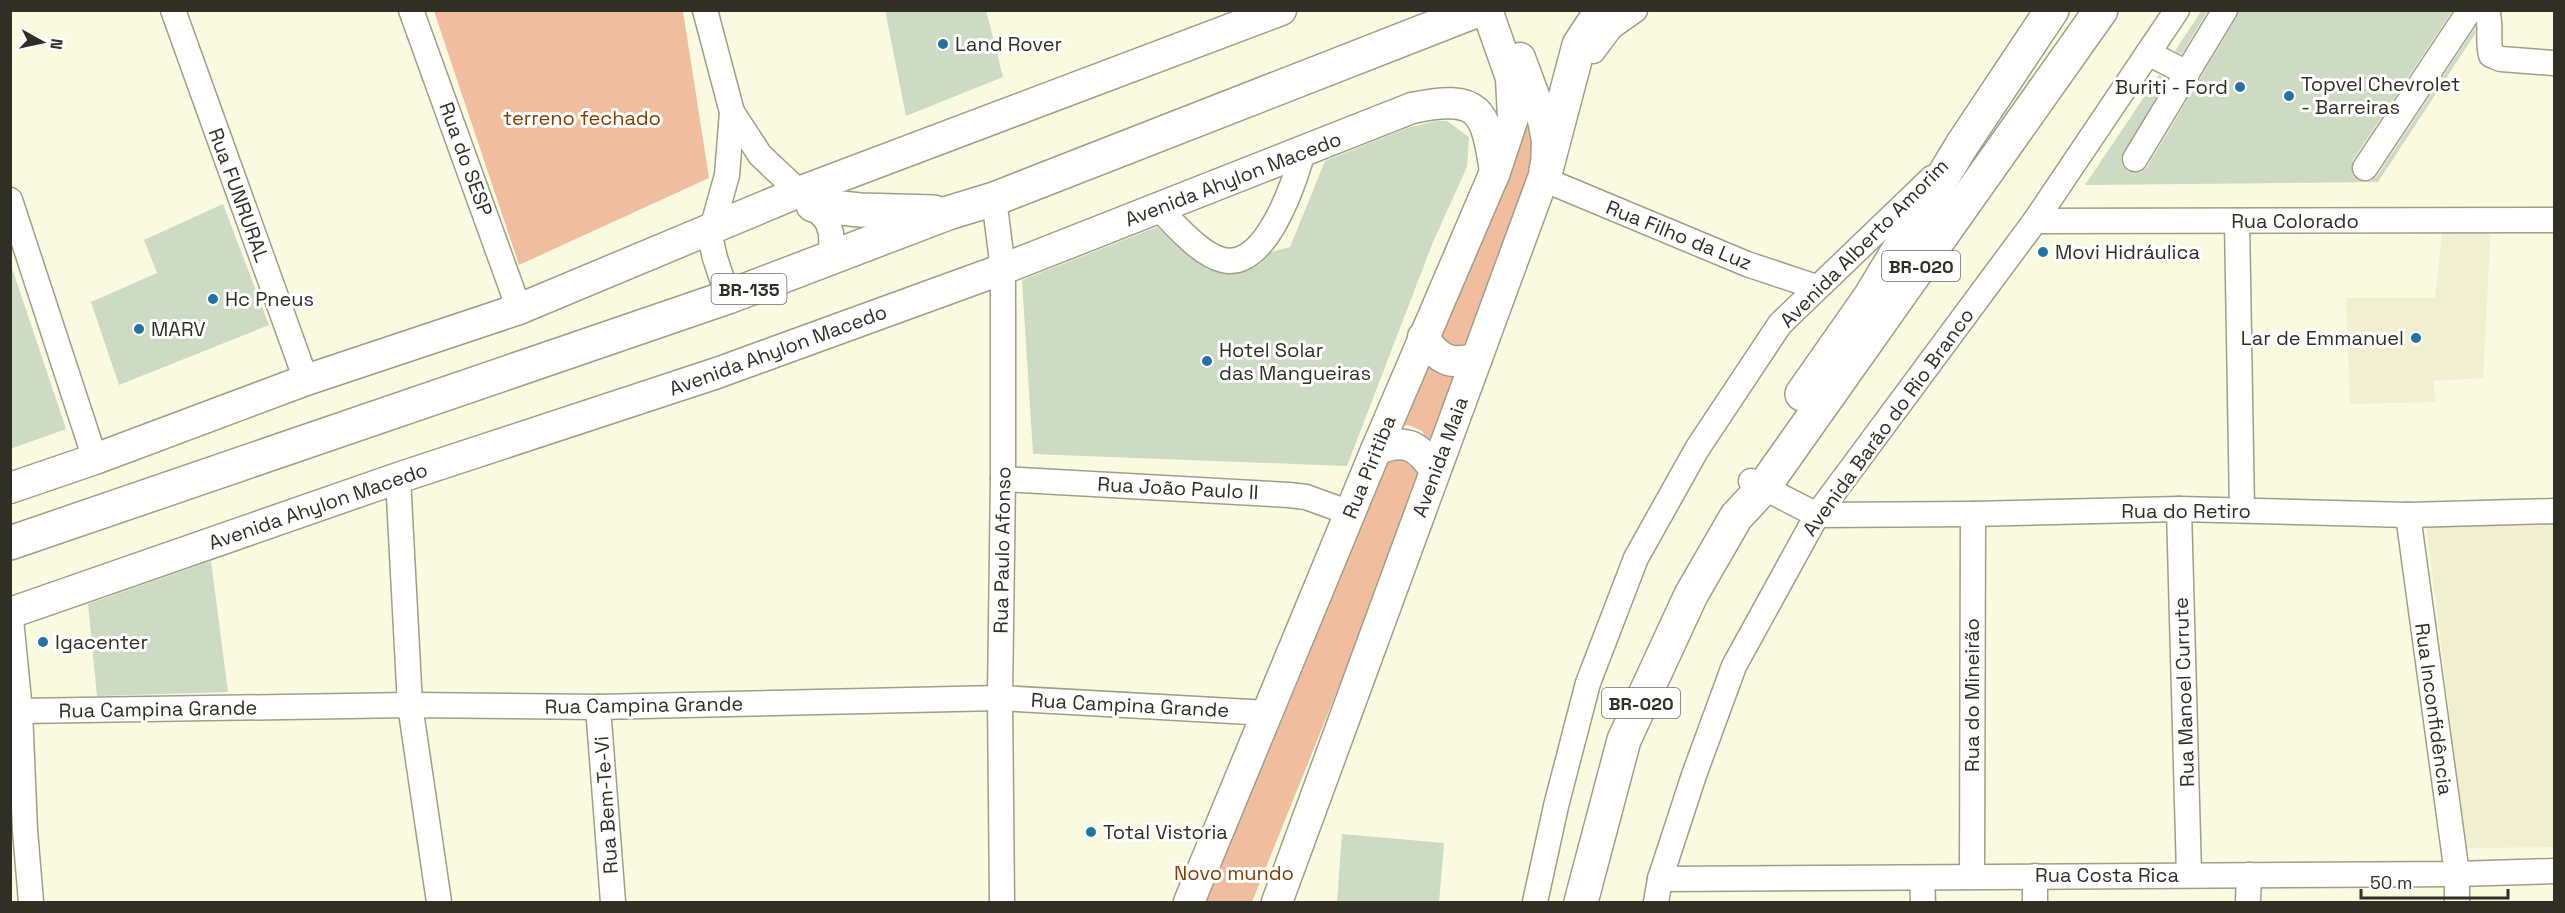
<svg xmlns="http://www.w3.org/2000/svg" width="2565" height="913" viewBox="0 0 2565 913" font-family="'Space Grotesk',sans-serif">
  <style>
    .built { fill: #f0efcf }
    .green { fill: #f0bd9f }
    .building { fill: #cddac4 }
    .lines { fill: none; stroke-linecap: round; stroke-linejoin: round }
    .minor-casing { stroke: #9f9e87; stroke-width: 27 }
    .major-casing { stroke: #9f9e87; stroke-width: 33 }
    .highway-casing { stroke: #9f9e87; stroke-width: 36 }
    .minor { stroke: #fff; stroke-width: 24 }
    .major { stroke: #fff; stroke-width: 30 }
    .highway { stroke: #fff; stroke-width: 33 }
    .poi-dot { fill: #2273a4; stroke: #fff; stroke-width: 2 }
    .labels { text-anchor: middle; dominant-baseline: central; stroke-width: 6; stroke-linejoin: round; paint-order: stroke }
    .shield { fill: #fff; stroke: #6d6d66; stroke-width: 1.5 }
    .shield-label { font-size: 18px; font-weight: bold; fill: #2f2f25 }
    .poi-label { font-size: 20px; fill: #2f2f25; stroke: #fff; text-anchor: start }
    .park-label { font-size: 20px; fill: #833d00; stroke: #fff }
    .street-label { font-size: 20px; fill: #2f2f25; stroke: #fff }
  </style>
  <rect width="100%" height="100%" fill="#fafae0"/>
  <g class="built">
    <path d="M2443,224L2491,225L2483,378L2433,381L2436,402L2350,404L2346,298H2435Z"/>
    <path d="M2554,519V847L2466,848L2426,523Z"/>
  </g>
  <g class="green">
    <path d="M434,11H683L709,178L519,265Z"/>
    <path d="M1521,99L1543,135L1468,350L1438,345L1433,324Z"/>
    <path d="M1422,349L1465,367L1433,452L1422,431L1408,425L1393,428Z"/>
    <path d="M1382,447L1425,464L1406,520L1252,902H1192Z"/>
  </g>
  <g class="building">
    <path d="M885,10H986L1003,77L906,116Z"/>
    <path d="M2202,10H2208L2182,54L2175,51Z"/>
    <path d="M2239,10H2453L2353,160L2352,174L2357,179L2364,182L2371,181L2377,176L2475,28V34L2378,182L2085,185L2159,75L2167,79L2121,158L2122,165L2128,171L2141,172L2147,167L2237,17Z"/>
    <path d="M1436,121H1447L1469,137L1467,167L1433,242L1347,466L1033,454L1022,280L1157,227L1188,256L1207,269L1223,274L1245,272L1260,264L1271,252L1290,247L1325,161L1407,128Z"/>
    <path d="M223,204L269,325L119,385L91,302L157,273L144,240Z"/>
    <path d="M13,271L66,429L10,449V272Z"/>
    <path d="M211,561L228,692L97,696L88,604Z"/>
    <path d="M1342,834L1444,843L1439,903H1337Z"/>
  </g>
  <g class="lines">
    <defs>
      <g id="minor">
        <path d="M173,10L306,380"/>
        <path d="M411,10L519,309"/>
        <path d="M705,10L732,112L727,175L710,236L715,258L728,297"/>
        <path d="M2487,10C2492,25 2487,40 2491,55L2501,59L2554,63"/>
        <path d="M1593,51L1611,27L1635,10"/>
        <path d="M2148,53L2187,73"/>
        <path d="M732,112L760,155L813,205L827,221L831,233L832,258"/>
        <path d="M2135,159L2225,10"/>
        <path d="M2365,168L2470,10"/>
        <path d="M1543,179L1747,264L1816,287"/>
        <path d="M994,199L1003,269V479L1000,698L1002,902"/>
        <path d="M10,200L95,459"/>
        <path d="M1158,208C1175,224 1200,255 1223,260C1266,270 1294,183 1303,152"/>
        <path d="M2035,221L2554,220"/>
        <path d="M2237,221L2242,510"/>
        <path d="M398,478L410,705L439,902"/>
        <path d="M1003,479L1289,495L1306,497L1350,513"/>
        <path d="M1751,481L1817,515L1973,514L2179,509L2408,515L2554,511"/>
        <path d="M2179,509L2189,875"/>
        <path d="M2408,515L2457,874V902"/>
        <path d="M10,609L20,711L25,830L31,902"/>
        <path d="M598,707L613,902"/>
        <path d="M20,711L410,705L598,707L1000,698L1268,713"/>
        <path d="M1972,876L1973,514"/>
        <path d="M2035,876V902"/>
        <path d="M1660,879L2457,874L2554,871"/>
        <path d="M1922,879L1923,902"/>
        <path d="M1535,902L1556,806L1588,683L1636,558L1697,449L1780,324L1932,178"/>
        <path d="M1656,902L1660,879L1694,775L1734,666L1817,515L2035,221L2177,10"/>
        <path d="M2248,902L2249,875"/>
      </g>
      <g id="major">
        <path d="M1423,337C1439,360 1450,366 1477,358"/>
        <path d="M1376,450C1405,438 1418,445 1435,470"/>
        <path d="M10,488L95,459L306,380L519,309L799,192L1281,10"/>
        <path d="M10,613L398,478L717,373L1003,269L1412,108C1479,94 1486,109 1495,172"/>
        <path d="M1189,902L1376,450L1495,172L1513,118L1511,78L1487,10"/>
        <path d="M1277,902L1546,170L1547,140L1543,120L1520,58"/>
      </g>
      <g id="highway">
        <path d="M1546,170L1579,45L1602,10"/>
        <path d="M813,205L860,210L934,212"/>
        <path d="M1802,394L1870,297L1962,145L2052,10"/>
        <path d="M10,543L728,297L948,213L994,199L1478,10"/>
        <path d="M1581,902L1624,740L1691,595L1736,517L1763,488L2101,10"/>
      </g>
    </defs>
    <use href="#minor" class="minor-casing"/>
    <use href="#major" class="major-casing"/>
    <use href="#highway" class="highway-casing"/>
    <use href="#minor" class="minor"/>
    <use href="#major" class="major"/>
    <use href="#highway" class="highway"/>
  </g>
  <g class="poi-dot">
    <circle cx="943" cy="44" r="6"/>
    <circle cx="2240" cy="87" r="6"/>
    <circle cx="2289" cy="96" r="6"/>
    <circle cx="2043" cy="252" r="6"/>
    <circle cx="213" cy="299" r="6"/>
    <circle cx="139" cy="329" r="6"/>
    <circle cx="2416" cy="338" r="6"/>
    <circle cx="1207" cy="361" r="6"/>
    <circle cx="43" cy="642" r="6"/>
    <circle cx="1091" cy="832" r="6"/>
  </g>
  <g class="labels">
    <g class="shield">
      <rect x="1882" y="251" width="78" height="30" rx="4.5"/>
      <rect x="711.5" y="274" width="75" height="30" rx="4.5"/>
      <rect x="1602" y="688" width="78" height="30" rx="4.5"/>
    </g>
    <g class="shield-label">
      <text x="1921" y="266">BR-020</text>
      <text x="749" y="289">BR-135</text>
      <text x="1641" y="703">BR-020</text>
    </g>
    <g class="poi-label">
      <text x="955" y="44">Land Rover</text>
      <text x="2301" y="84">Topvel Chevrolet<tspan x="2301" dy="23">- Barreiras</tspan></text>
      <text x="2228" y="87" text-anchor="end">Buriti - Ford</text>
      <text x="2055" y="252">Movi Hidráulica</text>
      <text x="225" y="299">Hc Pneus</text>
      <text x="151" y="329">MARV</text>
      <text x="2404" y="338" text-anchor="end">Lar de Emmanuel</text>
      <text x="1219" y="350">Hotel Solar<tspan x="1219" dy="23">das Mangueiras</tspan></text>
      <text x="55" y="642">Igacenter</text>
      <text x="1103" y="832">Total Vistoria</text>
    </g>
    <g class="park-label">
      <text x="582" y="118">terreno fechado</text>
      <text x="1234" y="873">Novo mundo</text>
    </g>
    <g class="street-label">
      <text transform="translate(466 159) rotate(70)">Rua do SESP</text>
      <text transform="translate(1233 179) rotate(-21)">Avenida Ahylon Macedo</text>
      <text transform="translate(239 195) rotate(70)">Rua FUNRURAL</text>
      <text x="2295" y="221">Rua Colorado</text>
      <text transform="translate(1679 235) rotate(22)">Rua Filho da Luz</text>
      <text transform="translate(1864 243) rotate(-45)">Avenida Alberto Amorim</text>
      <text transform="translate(778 350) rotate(-20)">Avenida Ahylon Macedo</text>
      <text transform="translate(1888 422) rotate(-54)">Avenida Barão do Rio Branco</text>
      <text transform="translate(1440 457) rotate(-70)">Avenida Maia</text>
      <text transform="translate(1369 467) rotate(-68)">Rua Piritiba</text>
      <text transform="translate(1178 488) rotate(3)">Rua João Paulo II</text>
      <text transform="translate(318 506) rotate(-19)">Avenida Ahylon Macedo</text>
      <text x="2186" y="511">Rua do Retiro</text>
      <text transform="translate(1002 550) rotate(-89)">Rua Paulo Afonso</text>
      <text transform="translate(2184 692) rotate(-92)">Rua Manoel Currute</text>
      <text transform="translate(1972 695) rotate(-90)">Rua do Mineirão</text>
      <text transform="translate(644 705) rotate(-1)">Rua Campina Grande</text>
      <text transform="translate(1130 705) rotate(3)">Rua Campina Grande</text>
      <text transform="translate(158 709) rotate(-1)">Rua Campina Grande</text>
      <text transform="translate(2434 709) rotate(82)">Rua Inconfidência</text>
      <text transform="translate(606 805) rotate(-94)">Rua Bem-Te-Vi</text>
      <text x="2107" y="875">Rua Costa Rica</text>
    </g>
  </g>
  <rect width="2565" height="913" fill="none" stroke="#2f2f25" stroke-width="24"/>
  <g transform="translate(42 42) rotate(98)" stroke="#ffffff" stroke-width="4.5" paint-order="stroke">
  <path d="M0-4.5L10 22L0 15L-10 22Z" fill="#2f2f25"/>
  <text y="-9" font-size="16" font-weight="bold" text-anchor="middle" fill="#2f2f25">N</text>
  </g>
  <path d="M2361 889v9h147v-9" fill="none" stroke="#2f2f25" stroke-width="3"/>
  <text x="2370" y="889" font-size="18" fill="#2f2f25" stroke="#ffffff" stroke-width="4.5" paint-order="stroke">50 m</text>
</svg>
